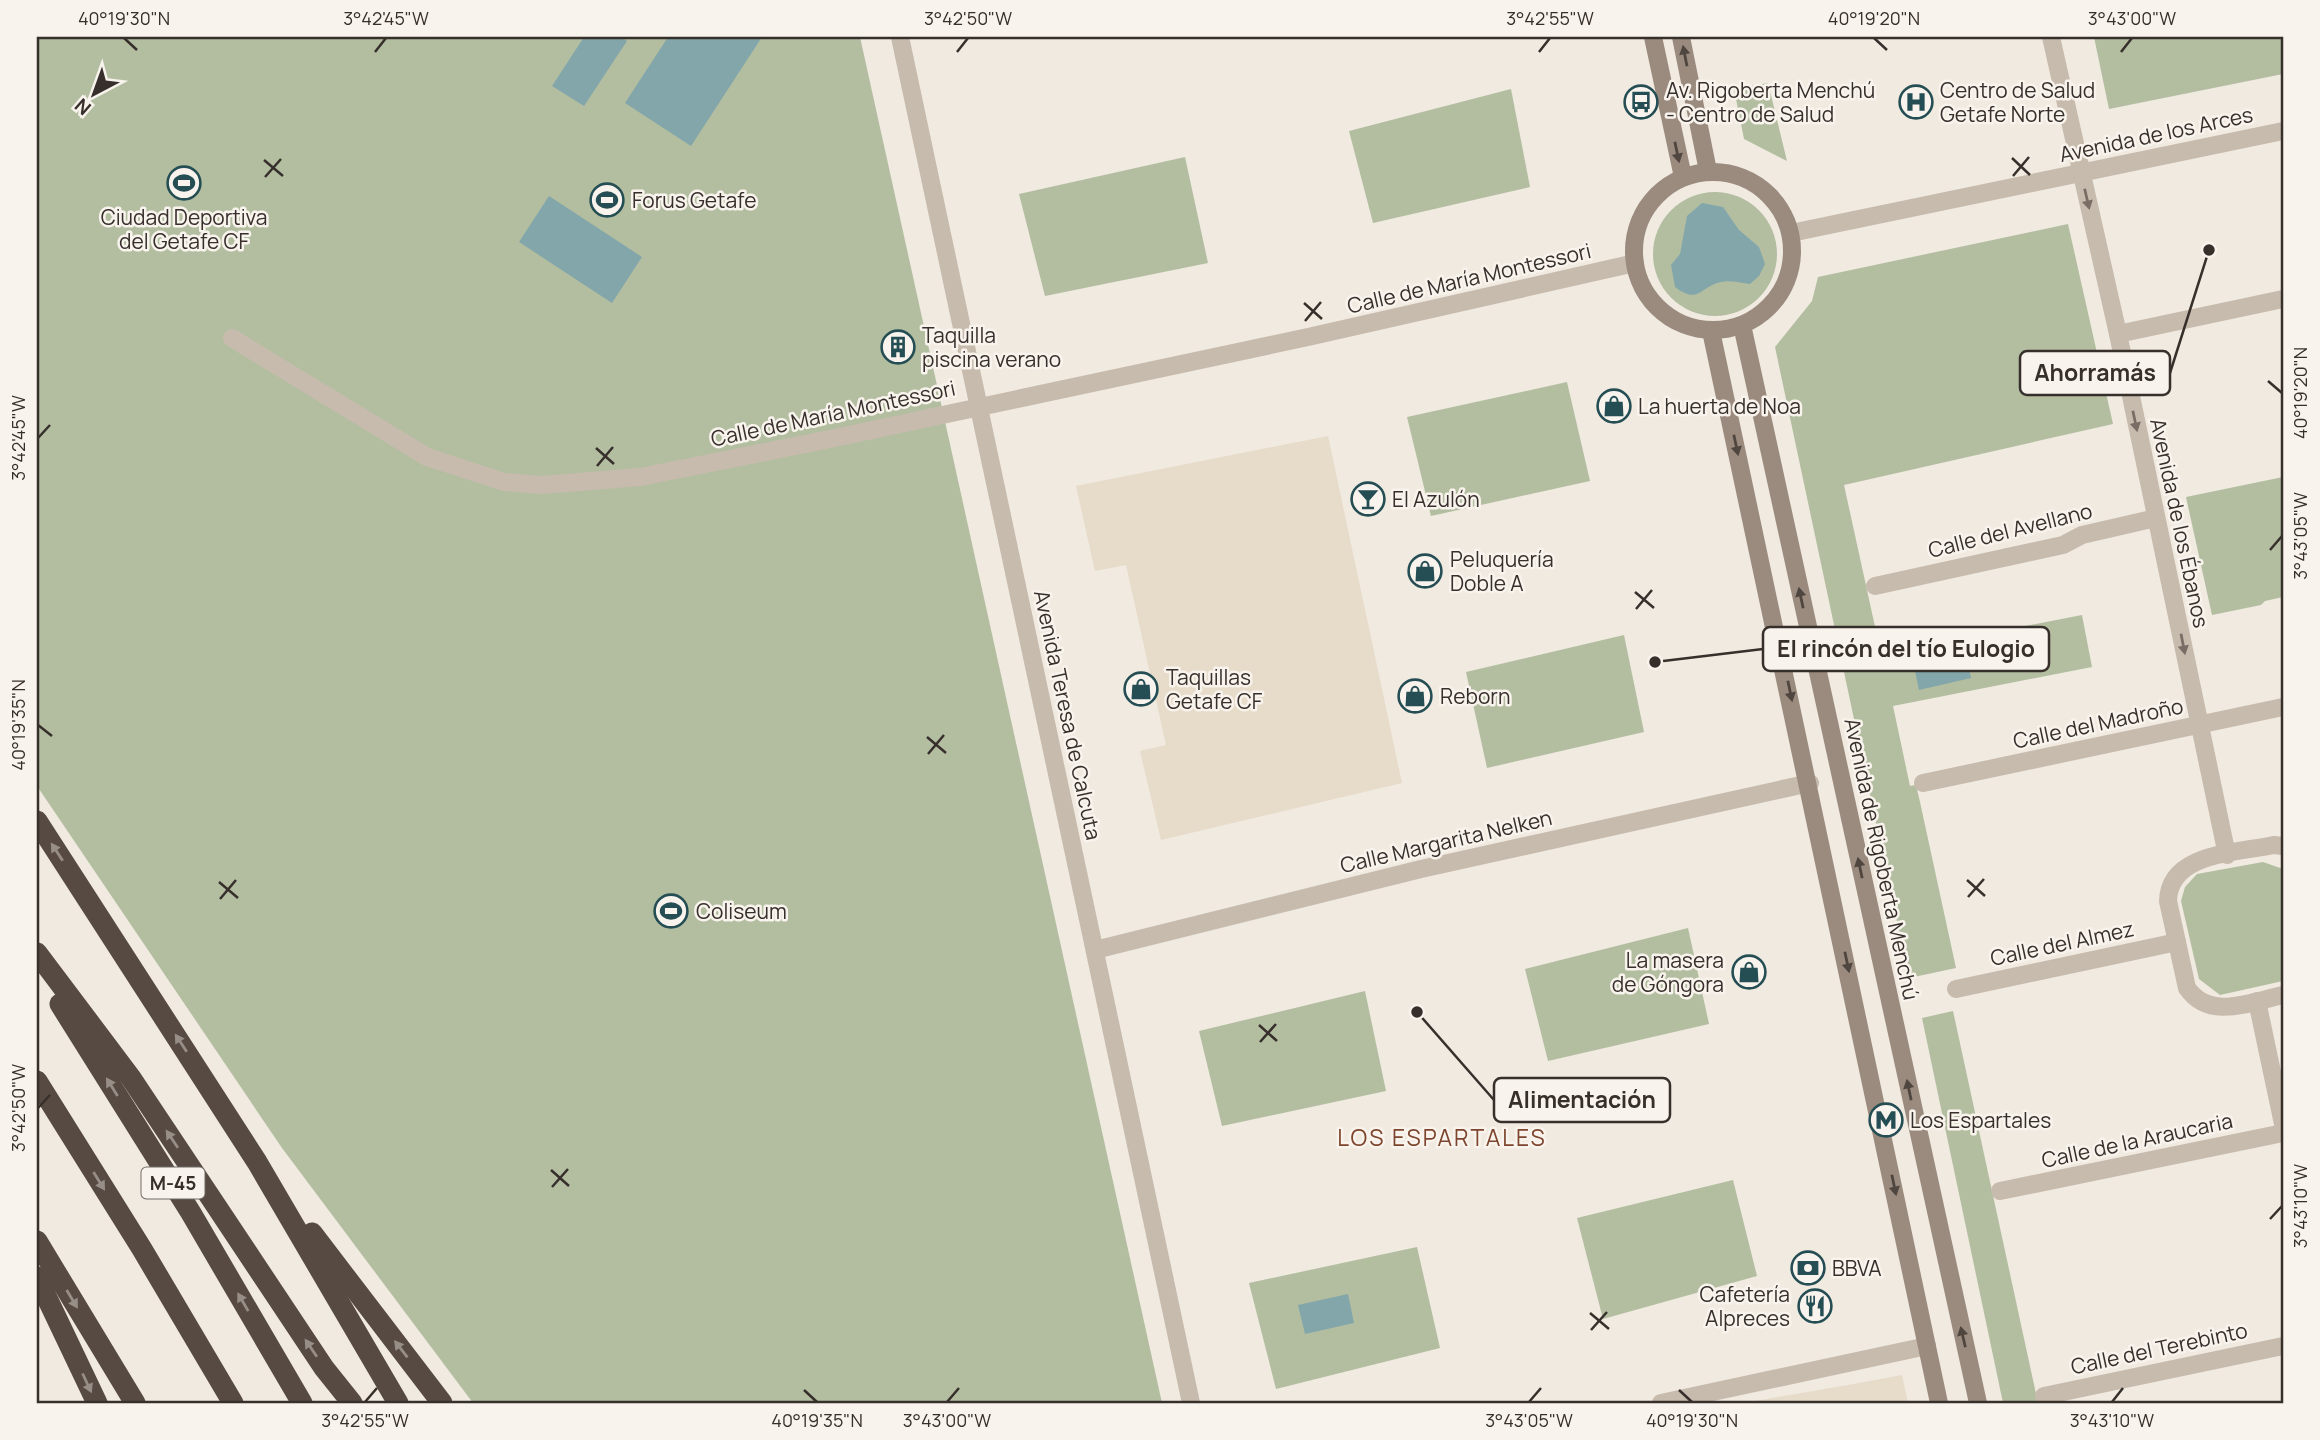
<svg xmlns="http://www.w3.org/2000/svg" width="2320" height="1440" viewBox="0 0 2320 1440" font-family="Manrope,sans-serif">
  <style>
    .green { fill: #b3bea1 }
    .plaza { fill: #e7dbc9 }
    .water { fill: #82a6aa }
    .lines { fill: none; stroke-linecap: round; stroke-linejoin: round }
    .street { stroke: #c7bbad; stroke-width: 18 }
    .secondary { stroke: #9b8b7e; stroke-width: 18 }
    .highway { stroke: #574a43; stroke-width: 21 }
    .oneway { fill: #504640 }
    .oneway2 { fill: #786e66 }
    .oneway3 { fill: #978e87 }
    .ticks { fill: none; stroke: #372f2b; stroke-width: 2.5 }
    .labels { text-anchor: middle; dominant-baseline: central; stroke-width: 5; stroke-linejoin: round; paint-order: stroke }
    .shield { fill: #f8f3ec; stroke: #716a65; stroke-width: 2 }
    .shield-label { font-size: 19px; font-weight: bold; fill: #372f2b }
    .poi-label { font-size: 21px; fill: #372f2b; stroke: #f8f3ec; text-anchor: start }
    .street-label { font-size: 21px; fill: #372f2b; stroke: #f8f3ec }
    .neighbourhood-label { font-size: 23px; letter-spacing: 2px; fill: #7d452d; stroke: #f8f3ec }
    .leader { fill: none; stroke: #372f2b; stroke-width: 2.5 }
    .callout-dot { fill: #372f2b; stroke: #f8f3ec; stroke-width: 2.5 }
    .callout { fill: #f8f3ec; stroke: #372f2b; stroke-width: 2.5 }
    .callout-label { font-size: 23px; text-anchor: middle; font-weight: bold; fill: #372f2b }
    .neatline { fill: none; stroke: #372f2b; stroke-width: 2.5 }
    .ticks-label { font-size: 18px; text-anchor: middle; fill: #372f2b }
  </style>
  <rect width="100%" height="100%" fill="#f0eae0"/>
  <g class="green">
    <path d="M37,37H860L1162,1403H473L282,1148L37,786Z"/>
    <path d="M2094,37H2283V74L2109,109Z"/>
    <path d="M1768,83L1787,161L1744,139L1734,89Z"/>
    <path d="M1511,89L1530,187L1373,223L1349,131Z"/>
    <path d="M1185,157L1208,263L1045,296L1019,194Z"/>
    <circle cx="1715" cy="254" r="62"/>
    <path d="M2068,224L2113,424L1844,485L1881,654L2082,615L2092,667L1893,706L1910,786L1916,785L1920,802L1956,968L1909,978L1775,347L1812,301L1818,277Z"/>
    <path d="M1567,382L1590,481L1431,516L1407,417Z"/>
    <path d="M2283,477V597L2265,601L2261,605L2212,615L2186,497Z"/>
    <path d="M1624,635L1644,732L1487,768L1466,672Z"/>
    <path d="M2263,862L2283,869V981L2220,995L2199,979L2181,901L2185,887L2197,874Z"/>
    <path d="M1688,928L1709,1024L1548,1061L1525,969Z"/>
    <path d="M1365,991L1386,1091L1222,1126L1199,1031Z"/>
    <path d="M1953,1011L2038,1403H2003L1922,1018Z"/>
    <path d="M1733,1180L1757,1276L1603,1319L1577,1218Z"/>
    <path d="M1417,1247L1440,1348L1276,1389L1249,1283Z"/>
  </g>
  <g class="plaza">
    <path d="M1328,436L1402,783L1161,840L1140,751L1166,745L1126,565L1095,571L1076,486Z"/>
    <path d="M1902,1375L1908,1403H1744L1848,1385Z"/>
  </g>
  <g class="water">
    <path d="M584,37H621L627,41L584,106L552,86Z"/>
    <path d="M668,37H762L691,146L625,103Z"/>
    <path d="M549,196L642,257L612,303L519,242Z"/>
    <path d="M1702,203L1723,207L1739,230L1759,247L1765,264L1759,276L1750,284C1741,283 1730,280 1721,282C1699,287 1699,305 1675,287L1671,265L1680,254L1687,216Z"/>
    <path d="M1966,655L1971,678L1919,690L1914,666Z"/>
    <path d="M1348,1294L1354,1323L1305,1334L1298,1305Z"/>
  </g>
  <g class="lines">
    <g class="street">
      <path d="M900,37L1191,1403"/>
      <path d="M2051,37L2118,334L2227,855"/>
      <path d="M1791,233L2283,131"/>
      <path d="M2118,334L2283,299"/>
      <path d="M232,338L427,457L504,482L543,485L640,477L830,439L1308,337L1635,263"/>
      <path d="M1875,586L2063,545L2082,535L2156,518"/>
      <path d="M1923,783L2283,707"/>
      <path d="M2283,846L2274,845C2238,853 2169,852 2168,901L2187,988C2210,1021 2250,1002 2283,995"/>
      <path d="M1095,950L1421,869L1810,783"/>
      <path d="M1956,989L2177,942"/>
      <path d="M2257,1001L2283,1124"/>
      <path d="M2000,1191L2283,1133"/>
      <path d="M2044,1396L2283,1346"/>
      <path d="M1661,1403L1927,1346"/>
    </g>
    <g class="secondary">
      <path d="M1653,37L1683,177"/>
      <path d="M1681,37L1708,171"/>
      <circle cx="1713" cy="251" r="79"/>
      <path d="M1742,325L1978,1403"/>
      <path d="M1711,331L1939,1403"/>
    </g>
    <g class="highway">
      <path d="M37,821L257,1162L398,1403"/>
      <path d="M37,953L131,1078L324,1368L352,1403"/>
      <path d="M60,1004L191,1213L302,1403"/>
      <path d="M37,1081L142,1249L233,1403"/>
      <path d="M312,1233L442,1403"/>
      <path d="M37,1241L135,1403"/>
      <path d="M37,1277L97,1403"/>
    </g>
  </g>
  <defs><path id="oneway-solid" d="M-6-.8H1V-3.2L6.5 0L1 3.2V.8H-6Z" transform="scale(1.75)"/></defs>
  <g class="oneway">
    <use href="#oneway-solid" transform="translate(1685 56) rotate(-101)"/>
    <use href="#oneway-solid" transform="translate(1677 152) rotate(78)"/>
    <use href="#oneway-solid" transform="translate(1736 445) rotate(78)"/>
    <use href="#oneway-solid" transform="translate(1801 598) rotate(-102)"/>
    <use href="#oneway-solid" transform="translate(1790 691) rotate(78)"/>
    <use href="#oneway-solid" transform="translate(1860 868) rotate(-102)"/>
    <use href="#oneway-solid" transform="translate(1847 962) rotate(78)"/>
    <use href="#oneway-solid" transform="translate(1909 1090) rotate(-102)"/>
    <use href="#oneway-solid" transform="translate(1894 1185) rotate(78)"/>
    <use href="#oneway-solid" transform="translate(1963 1337) rotate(-103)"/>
  </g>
  <g class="oneway2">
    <use href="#oneway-solid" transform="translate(2087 199) rotate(77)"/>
    <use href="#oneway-solid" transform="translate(2135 421) rotate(78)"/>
    <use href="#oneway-solid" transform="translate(2183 644) rotate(79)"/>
  </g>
  <g class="oneway3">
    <use href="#oneway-solid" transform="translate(57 852) rotate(-123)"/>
    <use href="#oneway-solid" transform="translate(181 1043) rotate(-123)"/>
    <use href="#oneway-solid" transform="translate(112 1087) rotate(-122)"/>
    <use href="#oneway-solid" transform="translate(172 1139) rotate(-124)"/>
    <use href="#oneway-solid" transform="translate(99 1181) rotate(58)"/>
    <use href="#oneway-solid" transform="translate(72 1299) rotate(59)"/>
    <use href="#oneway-solid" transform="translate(243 1302) rotate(-120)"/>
    <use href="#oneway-solid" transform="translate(311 1348) rotate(-124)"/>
    <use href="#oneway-solid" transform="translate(401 1349) rotate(-128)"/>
    <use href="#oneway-solid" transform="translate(87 1383) rotate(65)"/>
  </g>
  <path class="ticks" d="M124,38L137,50M1874,38L1887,50M375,52L386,38M957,52L968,38M1539,52L1550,38M2121,52L2132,38M2012,158L2030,175M264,160L283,176M2013,176L2029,157M265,177L281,159M1304,303L1322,319M1305,321L1321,302M2268,381L2282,393M38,438L50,425M596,448L614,464M597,466L613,447M2270,550L2282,536M1635,592L1654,608M1636,609L1652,590M38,725L52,736M927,737L946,753M928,754L944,735M1967,880L1985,896M219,882L238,898M1968,897L1984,879M220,899L236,880M1259,1025L1277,1041M1260,1042L1276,1024M38,1108L50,1095M551,1170L569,1186M552,1187L568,1169M2270,1219L2282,1206M1590,1313L1609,1329M1591,1330L1607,1312M804,1390L817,1402M1679,1390L1692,1402M365,1402L377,1388M947,1402L959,1388M1529,1402L1541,1388M2112,1402L2123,1388"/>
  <defs>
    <symbol id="bus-ring" viewBox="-11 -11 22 22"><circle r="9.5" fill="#f8f3ec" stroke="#254e54" stroke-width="1.5"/><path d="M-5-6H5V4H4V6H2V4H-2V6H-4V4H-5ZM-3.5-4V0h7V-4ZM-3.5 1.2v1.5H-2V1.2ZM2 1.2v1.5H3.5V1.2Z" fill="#254e54"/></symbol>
    <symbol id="hospital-ring" viewBox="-11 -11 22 22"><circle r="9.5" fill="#f8f3ec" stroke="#254e54" stroke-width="1.5"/><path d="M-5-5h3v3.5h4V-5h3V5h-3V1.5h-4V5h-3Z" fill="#254e54"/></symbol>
    <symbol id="stadium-ring" viewBox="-11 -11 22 22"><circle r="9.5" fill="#f8f3ec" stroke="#254e54" stroke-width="1.5"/><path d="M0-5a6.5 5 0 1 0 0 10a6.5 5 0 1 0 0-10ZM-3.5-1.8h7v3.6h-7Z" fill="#254e54"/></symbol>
    <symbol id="building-ring" viewBox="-11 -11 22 22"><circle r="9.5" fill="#f8f3ec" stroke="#254e54" stroke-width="1.5"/><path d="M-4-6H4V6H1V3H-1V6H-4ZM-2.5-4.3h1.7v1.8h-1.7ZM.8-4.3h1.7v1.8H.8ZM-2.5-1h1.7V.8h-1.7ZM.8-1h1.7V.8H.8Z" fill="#254e54"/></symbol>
    <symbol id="shop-ring" viewBox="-11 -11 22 22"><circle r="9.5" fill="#f8f3ec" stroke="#254e54" stroke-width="1.5"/><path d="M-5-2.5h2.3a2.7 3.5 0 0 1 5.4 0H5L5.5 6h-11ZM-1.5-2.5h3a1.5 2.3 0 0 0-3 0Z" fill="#254e54"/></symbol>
    <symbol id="bar-ring" viewBox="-11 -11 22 22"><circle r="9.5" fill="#f8f3ec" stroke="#254e54" stroke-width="1.5"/><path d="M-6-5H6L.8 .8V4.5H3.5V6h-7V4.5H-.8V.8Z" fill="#254e54"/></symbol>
    <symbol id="metro-ring" viewBox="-11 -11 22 22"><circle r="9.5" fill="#f8f3ec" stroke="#254e54" stroke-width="1.5"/><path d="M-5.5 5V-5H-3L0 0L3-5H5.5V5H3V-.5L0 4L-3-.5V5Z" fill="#254e54"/></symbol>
    <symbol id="bank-ring" viewBox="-11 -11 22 22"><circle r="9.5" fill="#f8f3ec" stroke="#254e54" stroke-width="1.5"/><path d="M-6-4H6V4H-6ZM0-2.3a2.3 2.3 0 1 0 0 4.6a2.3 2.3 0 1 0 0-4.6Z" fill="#254e54"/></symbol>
    <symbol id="restaurant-ring" viewBox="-11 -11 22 22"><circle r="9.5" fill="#f8f3ec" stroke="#254e54" stroke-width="1.5"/><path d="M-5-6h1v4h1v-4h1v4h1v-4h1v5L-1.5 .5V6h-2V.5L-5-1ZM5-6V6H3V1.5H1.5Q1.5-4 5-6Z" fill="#254e54"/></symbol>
  </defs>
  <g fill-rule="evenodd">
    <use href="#bus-ring" x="1622" y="83" width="38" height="38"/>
    <use href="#hospital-ring" x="1897" y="83" width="38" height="38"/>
    <use href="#stadium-ring" x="165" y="164" width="38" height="38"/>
    <use href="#stadium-ring" x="588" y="181" width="38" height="38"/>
    <use href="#building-ring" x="879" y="328" width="38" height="38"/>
    <use href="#shop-ring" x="1595" y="387" width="38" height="38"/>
    <use href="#bar-ring" x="1349" y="480" width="38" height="38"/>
    <use href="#shop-ring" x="1406" y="552" width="38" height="38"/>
    <use href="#shop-ring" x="1122" y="670" width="38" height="38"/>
    <use href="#shop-ring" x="1396" y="677" width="38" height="38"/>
    <use href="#stadium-ring" x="652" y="892" width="38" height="38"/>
    <use href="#shop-ring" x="1730" y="953" width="38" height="38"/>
    <use href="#metro-ring" x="1867" y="1101" width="38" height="38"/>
    <use href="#bank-ring" x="1789" y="1249" width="38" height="38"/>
    <use href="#restaurant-ring" x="1796" y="1287" width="38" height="38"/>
  </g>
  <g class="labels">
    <rect class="shield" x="141.5" y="1167.5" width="63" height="31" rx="5"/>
    <g class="shield-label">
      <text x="173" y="1183">M-45</text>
    </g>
    <g class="poi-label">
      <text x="1666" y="90">Av. Rigoberta Menchú<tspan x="1666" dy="24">- Centro de Salud</tspan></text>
      <text x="1940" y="90">Centro de Salud<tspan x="1940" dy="24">Getafe Norte</tspan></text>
      <text x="632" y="200">Forus Getafe</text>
      <text x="184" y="217" text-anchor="middle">Ciudad Deportiva<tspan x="184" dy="24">del Getafe CF</tspan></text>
      <text x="922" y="335">Taquilla<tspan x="922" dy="24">piscina verano</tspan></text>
      <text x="1638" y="406">La huerta de Noa</text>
      <text x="1392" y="499">El Azulón</text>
      <text x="1450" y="559">Peluquería<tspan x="1450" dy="24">Doble A</tspan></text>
      <text x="1166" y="677">Taquillas<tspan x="1166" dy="24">Getafe CF</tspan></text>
      <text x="1440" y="696">Reborn</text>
      <text x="696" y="911">Coliseum</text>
      <text x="1724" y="960" text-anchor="end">La masera<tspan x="1724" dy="24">de Góngora</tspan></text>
      <text x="1910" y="1120">Los Espartales</text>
      <text x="1832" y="1268">BBVA</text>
      <text x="1790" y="1294" text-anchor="end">Cafetería<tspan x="1790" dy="24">Alpreces</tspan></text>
    </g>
    <g class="street-label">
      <text transform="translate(2156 134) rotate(-12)">Avenida de los Arces</text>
      <text transform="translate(1469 278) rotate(-13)">Calle de María Montessori</text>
      <text transform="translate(833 413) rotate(-12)">Calle de María Montessori</text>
      <text transform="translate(2180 523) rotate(78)">Avenida de los Ébanos</text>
      <text transform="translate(2010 530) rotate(-14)">Calle del Avellano</text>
      <text transform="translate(1068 715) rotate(78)">Avenida Teresa de Calcuta</text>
      <text transform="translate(2098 723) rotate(-12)">Calle del Madroño</text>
      <text transform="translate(1446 841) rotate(-13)">Calle Margarita Nelken</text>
      <text transform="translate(1882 859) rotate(78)">Avenida de Rigoberta Menchú</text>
      <text transform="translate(2062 943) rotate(-12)">Calle del Almez</text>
      <text transform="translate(2137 1140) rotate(-12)">Calle de la Araucaria</text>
      <text transform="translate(2159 1348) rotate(-12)">Calle del Terebinto</text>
    </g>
    <g class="neighbourhood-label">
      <text x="1442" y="1137">LOS ESPARTALES</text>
    </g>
  </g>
  <path class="leader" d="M2209 250L2170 373M1655 662L1763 649M1417 1012L1494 1100"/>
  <g class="callout-dot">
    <circle cx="2209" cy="250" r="7"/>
    <circle cx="1655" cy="662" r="7"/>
    <circle cx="1417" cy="1012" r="7"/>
  </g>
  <g class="callout">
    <rect x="2020" y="351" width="150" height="44" rx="7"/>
    <rect x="1763" y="627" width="286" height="44" rx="7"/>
    <rect x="1494" y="1078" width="176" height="44" rx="7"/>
  </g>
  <g class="callout-label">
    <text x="2095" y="381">Ahorramás</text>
    <text x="1906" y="657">El rincón del tío Eulogio</text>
    <text x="1582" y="1108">Alimentación</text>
  </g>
  <rect width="2320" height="1440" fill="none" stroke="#f8f3ec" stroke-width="77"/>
  <g transform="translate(94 94) rotate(221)" stroke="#f8f3ec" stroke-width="5" paint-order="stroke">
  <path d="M0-5L12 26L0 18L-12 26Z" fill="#372f2b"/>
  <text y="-10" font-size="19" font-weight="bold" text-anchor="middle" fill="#372f2b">N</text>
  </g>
  <rect x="38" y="38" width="2244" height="1364" class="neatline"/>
  <g class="ticks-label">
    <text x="124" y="25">40°19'30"N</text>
    <text x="386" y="25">3°42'45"W</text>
    <text x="968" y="25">3°42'50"W</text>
    <text x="1550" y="25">3°42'55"W</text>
    <text x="1874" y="25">40°19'20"N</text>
    <text x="2132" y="25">3°43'00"W</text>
    <text transform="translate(2301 393) rotate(-90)" y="6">40°19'20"N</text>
    <text transform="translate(19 438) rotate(-90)" y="6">3°42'45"W</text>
    <text transform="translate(2301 536) rotate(-90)" y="6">3°43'05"W</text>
    <text transform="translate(19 725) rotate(-90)" y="6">40°19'35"N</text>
    <text transform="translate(19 1108) rotate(-90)" y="6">3°42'50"W</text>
    <text transform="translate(2301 1206) rotate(-90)" y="6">3°43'10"W</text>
    <text x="365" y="1427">3°42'55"W</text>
    <text x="817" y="1427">40°19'35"N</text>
    <text x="947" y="1427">3°43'00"W</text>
    <text x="1529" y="1427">3°43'05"W</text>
    <text x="1692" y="1427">40°19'30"N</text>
    <text x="2112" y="1427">3°43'10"W</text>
  </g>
</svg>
